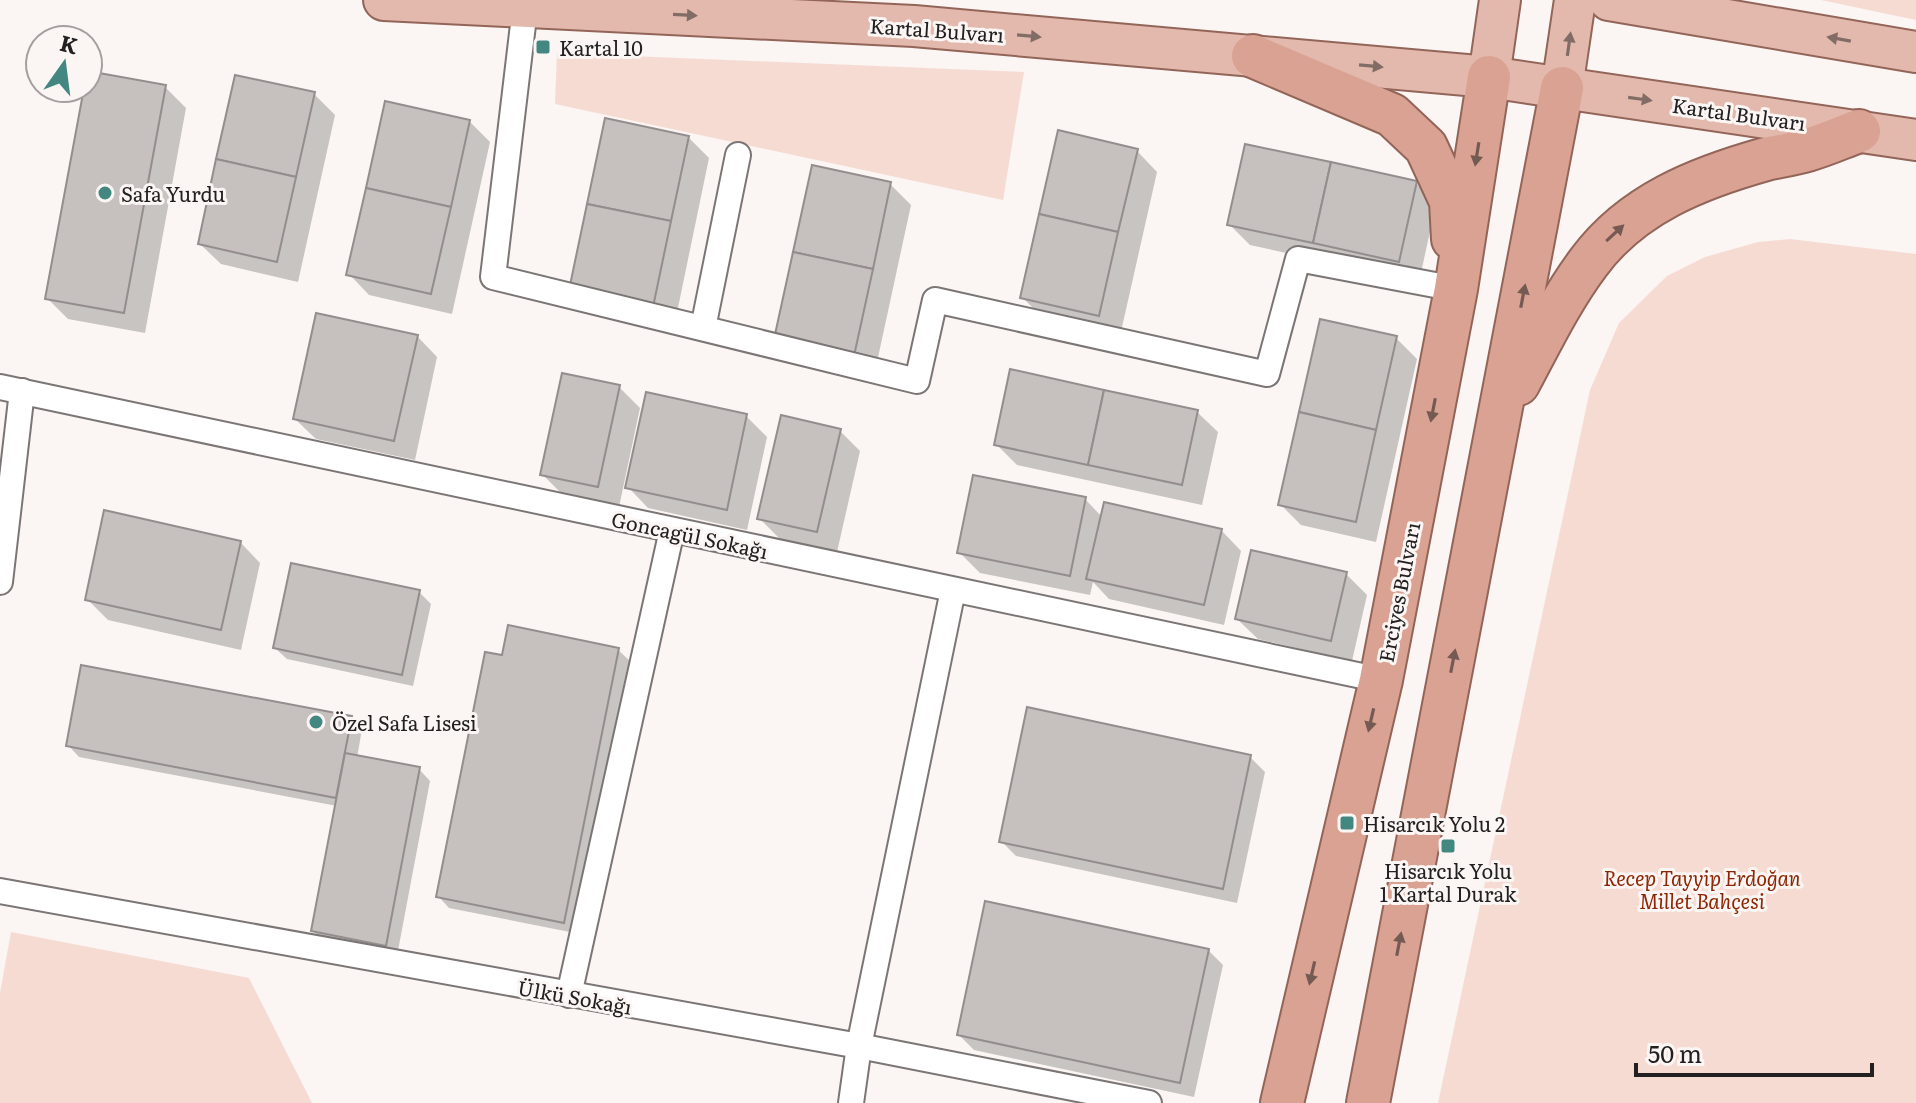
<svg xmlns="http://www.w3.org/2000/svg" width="1916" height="1103" viewBox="0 0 1916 1103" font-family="Literata,serif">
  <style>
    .green { fill: #f6dbd3 }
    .shadow { fill: #0003 }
    .building { fill: #c6c0bf; stroke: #938e8d; stroke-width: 2 }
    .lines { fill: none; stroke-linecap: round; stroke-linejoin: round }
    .minor-casing { stroke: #7b7675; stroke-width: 28 }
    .primary-casing { stroke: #936559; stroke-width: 44 }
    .trunk-casing { stroke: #936559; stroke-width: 46 }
    .minor { stroke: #fff; stroke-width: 24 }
    .primary { stroke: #e3b9ad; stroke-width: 40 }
    .trunk { stroke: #daa292; stroke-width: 42 }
    .oneway { fill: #826c66 }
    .oneway2 { fill: #755a53 }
    .poi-dot { fill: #428880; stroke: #fbf5f3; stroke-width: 3 }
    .labels { text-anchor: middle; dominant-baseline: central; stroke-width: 6; stroke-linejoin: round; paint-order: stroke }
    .street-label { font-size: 20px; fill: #222020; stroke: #fbf5f3 }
    .poi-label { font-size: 20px; fill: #222020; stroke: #fbf5f3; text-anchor: start }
    .park-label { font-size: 20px; font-style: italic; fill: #8d2604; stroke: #fbf5f3 }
  </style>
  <rect width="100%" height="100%" fill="#fbf5f3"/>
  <g class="green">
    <path d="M1821,0H1916V20Z"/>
    <path d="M557,53L1024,72L1003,200L555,104Z"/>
    <path d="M1790,239L1916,254V1103H1438L1590,390L1619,323L1667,276L1705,257L1758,242Z"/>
    <path d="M11,932L249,978L312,1103H0V993Z"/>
  </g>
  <g class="shadow">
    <path d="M88,78L165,87L186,108L145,333L68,319L47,298L86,88H88Z"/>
    <path d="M314,94L335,115L298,282L221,264L200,244Z"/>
    <path d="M469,121L490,142L452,314L369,295L349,274Z"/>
    <path d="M688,137L709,158L674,327L592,310Z"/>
    <path d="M1137,151L1157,172L1120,336L1043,318L1022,297Z"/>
    <path d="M1416,183L1436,204L1419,282L1250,245L1229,224Z"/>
    <path d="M890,184L911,205L874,376L797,359Z"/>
    <path d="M417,336L437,357L415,460L316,439L295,419Z"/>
    <path d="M1396,338L1417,359L1376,542L1301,525L1281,505Z"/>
    <path d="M619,387L640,408L619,507L563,495L542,474Z"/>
    <path d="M1197,412L1218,432L1202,505L1017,465L996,444Z"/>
    <path d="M746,416L767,437L747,530L648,508L628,487Z"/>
    <path d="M840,431L860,451L837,552L780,539L759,518Z"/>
    <path d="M1085,499L1102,517L1221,530L1241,551L1224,625L1109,599L1093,582L1090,595L980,573L959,552Z"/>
    <path d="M240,542L260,563L241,650L108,620L87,599Z"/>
    <path d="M1346,574L1367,595L1352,661L1258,639L1237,619Z"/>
    <path d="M419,592L431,604L413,686L287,659L275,648Z"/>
    <path d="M618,650L630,661L575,933L449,908L438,896L504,657Z"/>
    <path d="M351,718L362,729L357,758L419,769L430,781L397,956L325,942L313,931L337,806L79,757L68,745Z"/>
    <path d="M1250,757L1265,772L1237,903L1016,856L1001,841Z"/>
    <path d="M1208,950L1223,965L1194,1097L974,1050L959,1035Z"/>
  </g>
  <g class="building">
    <path d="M88,71L166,85L124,313L45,299L84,88H88Z"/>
    <path d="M235,75L315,92L296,177L216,159Z"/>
    <path d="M385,101L470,120L451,207L366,188Z"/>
    <path d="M605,118L689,136L671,221L587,204Z"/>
    <path d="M1058,130L1138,149L1118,232L1039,214Z"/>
    <path d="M1245,144L1331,162L1313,243L1227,225Z"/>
    <path d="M216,159L296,177L277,262L198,244Z"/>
    <path d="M1331,162L1417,181L1399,262L1313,243Z"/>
    <path d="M812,165L891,182L873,269L793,252Z"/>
    <path d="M366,188L451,207L431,294L346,275Z"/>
    <path d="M587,204L671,221L653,307L569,290Z"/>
    <path d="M1039,214L1118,232L1099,316L1020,298Z"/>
    <path d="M793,252L873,269L854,356L774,339Z"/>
    <path d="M316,313L418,335L394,441L293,419Z"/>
    <path d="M1320,319L1397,336L1376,430L1299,412Z"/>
    <path d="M1010,369L1104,390L1088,465L994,445Z"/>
    <path d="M562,373L620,385L598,487L540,475Z"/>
    <path d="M1104,390L1198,410L1182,485L1088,465Z"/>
    <path d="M646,392L747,414L727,510L625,488Z"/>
    <path d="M1299,412L1376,430L1356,522L1278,505Z"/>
    <path d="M781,415L841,429L817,532L757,519Z"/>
    <path d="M973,475L1086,497L1070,576L957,553Z"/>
    <path d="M1104,502L1222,529L1204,605L1086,579Z"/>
    <path d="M104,510L241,541L221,630L85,600Z"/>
    <path d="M1251,550L1347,572L1331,641L1235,619Z"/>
    <path d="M291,563L420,590L402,675L273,648Z"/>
    <path d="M508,625L619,648L564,923L436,897L485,652L502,655Z"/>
    <path d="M81,665L352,716L336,798L66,746Z"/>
    <path d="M1027,707L1251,755L1223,889L999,842Z"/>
    <path d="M345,753L420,767L386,946L311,931Z"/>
    <path d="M985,901L1209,949L1180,1083L957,1035Z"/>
  </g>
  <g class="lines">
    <defs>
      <g id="minor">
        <path d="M525,8L493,277L917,381L935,300L1267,374L1298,259L1456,289"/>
        <path d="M703,328L738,155"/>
        <path d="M0,387L1381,680"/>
        <path d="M0,582L22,391"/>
        <path d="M0,891L859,1046L1149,1103"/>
        <path d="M569,995L672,530"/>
        <path d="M851,1103L859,1046L953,590"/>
      </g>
      <g id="primary">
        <path d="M384,0L914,26L1489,77L1916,140"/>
        <path d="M1609,0L1916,52"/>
        <path d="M1489,77L1500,0"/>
        <path d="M1562,88L1575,0"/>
      </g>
      <g id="trunk">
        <path d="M1253,56L1392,115L1426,147L1451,201L1453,239"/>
        <path d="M1518,384C1540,343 1561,299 1589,262C1632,204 1698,178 1766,159C1779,156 1794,154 1807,150C1825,145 1842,137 1859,131"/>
        <path d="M1282,1103L1381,680L1456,289L1489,77"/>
        <path d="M1368,1103L1562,88"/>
      </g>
    </defs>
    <use href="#minor" class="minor-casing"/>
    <use href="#primary" class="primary-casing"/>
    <use href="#trunk" class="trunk-casing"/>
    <use href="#minor" class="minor"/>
    <use href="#primary" class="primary"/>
    <use href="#trunk" class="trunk"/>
  </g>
  <defs><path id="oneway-solid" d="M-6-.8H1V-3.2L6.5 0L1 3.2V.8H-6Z" transform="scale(2)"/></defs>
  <g class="oneway">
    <use href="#oneway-solid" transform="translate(685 15) rotate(3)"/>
    <use href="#oneway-solid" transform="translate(1029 36) rotate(5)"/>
    <use href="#oneway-solid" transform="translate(1839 39) rotate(-170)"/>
    <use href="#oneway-solid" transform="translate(1569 44) rotate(-82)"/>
    <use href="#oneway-solid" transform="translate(1371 66) rotate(5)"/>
    <use href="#oneway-solid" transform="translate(1640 99) rotate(8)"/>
  </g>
  <g class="oneway2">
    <use href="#oneway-solid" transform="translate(1477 154) rotate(99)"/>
    <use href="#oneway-solid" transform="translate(1615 233) rotate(-43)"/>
    <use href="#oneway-solid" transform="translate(1523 296) rotate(-79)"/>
    <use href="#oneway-solid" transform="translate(1433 410) rotate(101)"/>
    <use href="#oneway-solid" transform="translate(1453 661) rotate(-79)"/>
    <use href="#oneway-solid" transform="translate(1371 720) rotate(103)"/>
    <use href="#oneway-solid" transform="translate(1399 944) rotate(-79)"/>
    <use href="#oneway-solid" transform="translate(1312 973) rotate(103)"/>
  </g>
  <g class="poi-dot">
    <rect x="535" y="39" width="16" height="16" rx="4"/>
    <circle cx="105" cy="193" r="8"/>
    <circle cx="316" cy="722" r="8"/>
    <rect x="1339" y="815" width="16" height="16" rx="4"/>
    <rect x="1440" y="838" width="16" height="16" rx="4"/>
  </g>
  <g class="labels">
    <g class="street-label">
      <text transform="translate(937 29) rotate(4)">Kartal Bulvarı</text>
      <text transform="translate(1739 113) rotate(8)">Kartal Bulvarı</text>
      <text transform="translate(690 534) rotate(12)">Goncagül Sokağı</text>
      <text transform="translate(1398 592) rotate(-79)">Erciyes Bulvarı</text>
      <text transform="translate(575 996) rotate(10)">Ülkü Sokağı</text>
    </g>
    <g class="poi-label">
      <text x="559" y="47">Kartal 10</text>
      <text x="121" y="193">Safa Yurdu</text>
      <text x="332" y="722">Özel Safa Lisesi</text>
      <text x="1363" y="823">Hisarcık Yolu 2</text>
      <text x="1448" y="870" text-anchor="middle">Hisarcık Yolu<tspan x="1448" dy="23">1 Kartal Durak</tspan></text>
    </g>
    <g class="park-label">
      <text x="1702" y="877">Recep Tayyip Erdoğan<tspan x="1702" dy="23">Millet Bahçesi</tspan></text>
    </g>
  </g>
  <g transform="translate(64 64) rotate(14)"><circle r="38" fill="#fbf5f3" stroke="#a4a09f" stroke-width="2"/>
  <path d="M0-6L14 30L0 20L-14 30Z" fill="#428880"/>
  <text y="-12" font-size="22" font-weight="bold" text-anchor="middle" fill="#222020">K</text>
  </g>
  <path d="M1636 1063v12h236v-12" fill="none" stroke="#222020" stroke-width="4"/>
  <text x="1648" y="1063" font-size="24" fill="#222020" stroke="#fbf5f3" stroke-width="6" paint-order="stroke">50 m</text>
</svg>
